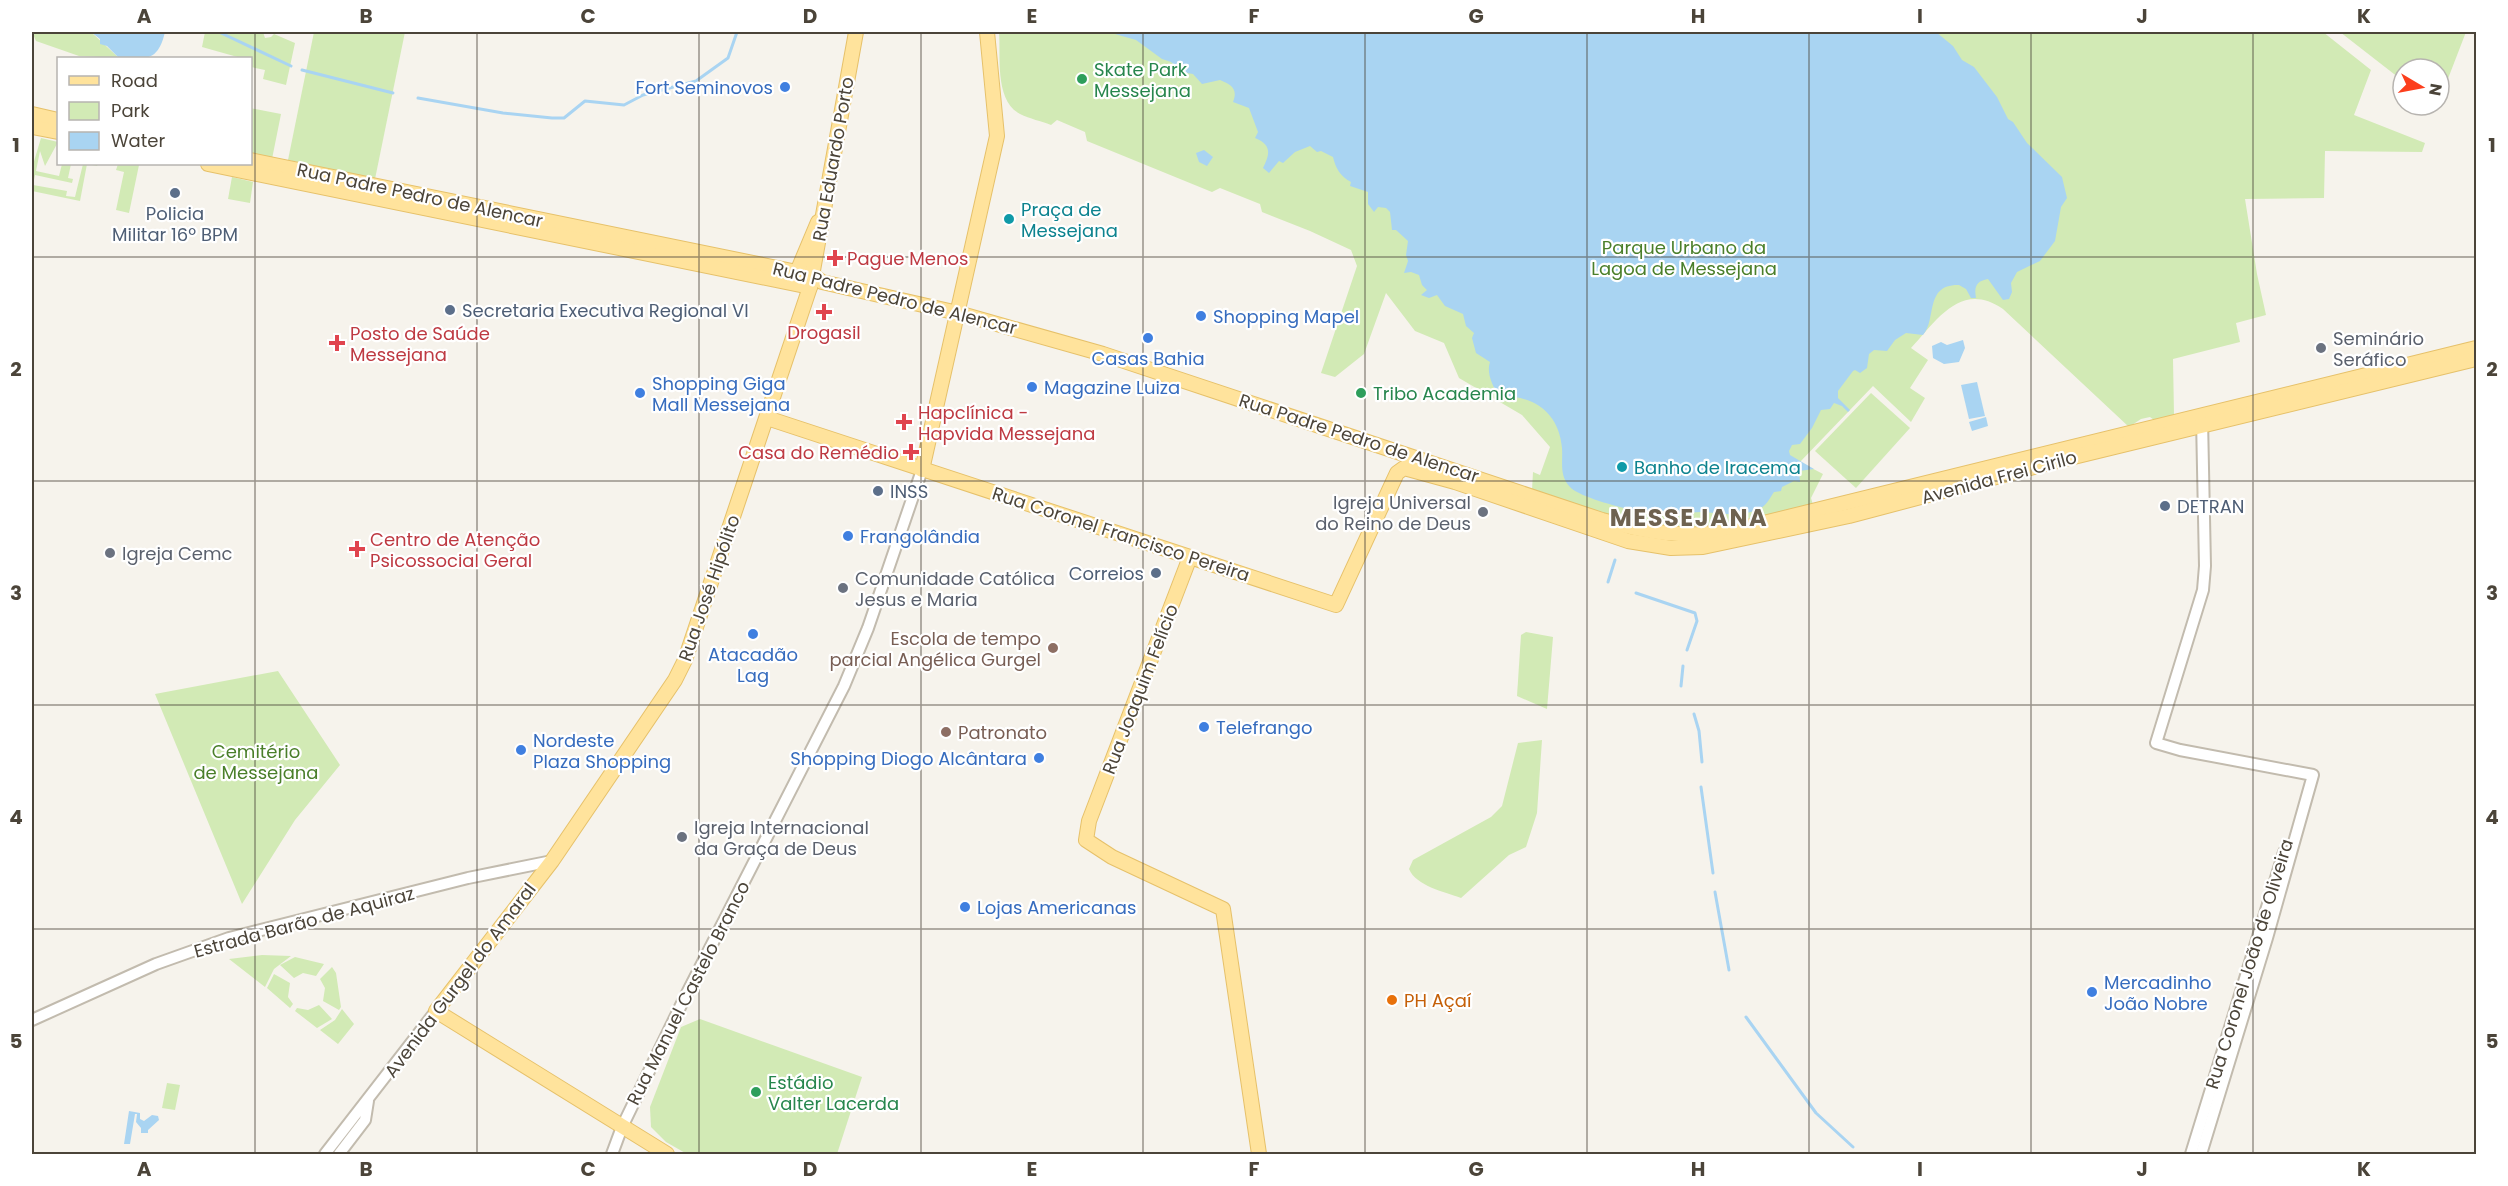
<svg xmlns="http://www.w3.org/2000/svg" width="2508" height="1186" viewBox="0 0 2508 1186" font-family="Poppins,sans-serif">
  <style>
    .green { fill: #d2eab5 }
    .water { fill: #a9d4f2 }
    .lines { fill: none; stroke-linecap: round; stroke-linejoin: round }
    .stream { stroke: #a9d4f2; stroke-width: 3 }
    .minor-casing { stroke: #c2bbae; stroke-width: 14 }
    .major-casing { stroke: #e6c16a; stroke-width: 16 }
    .minor { stroke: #fff; stroke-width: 10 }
    .major { stroke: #ffe39c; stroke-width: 14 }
    .grid { fill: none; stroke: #4b4439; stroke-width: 1.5; stroke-opacity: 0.55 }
    .leisure-dot { fill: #2e9e5b; stroke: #fff; stroke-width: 2 }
    .shop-dot { fill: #3f7fe0; stroke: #fff; stroke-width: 2 }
    .service-dot { fill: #5c6f8a; stroke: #fff; stroke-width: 2 }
    .culture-dot { fill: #0f9aa8; stroke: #fff; stroke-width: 2 }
    .health-dot { fill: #e0444e; stroke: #fff; stroke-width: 2 }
    .worship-dot { fill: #6b7280; stroke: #fff; stroke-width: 2 }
    .education-dot { fill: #8d6e63; stroke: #fff; stroke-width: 2 }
    .food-dot { fill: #e8710a; stroke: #fff; stroke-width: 2 }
    .labels { text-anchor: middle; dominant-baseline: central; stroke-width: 4.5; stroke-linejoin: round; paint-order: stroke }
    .leisure-label { font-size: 18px; fill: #27864d; stroke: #fff; text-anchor: start }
    .shop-label { font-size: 18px; fill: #366cbe; stroke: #fff; text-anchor: start }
    .street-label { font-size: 18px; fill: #4b4439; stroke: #fff }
    .culture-label { font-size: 18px; fill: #0d838f; stroke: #fff; text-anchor: start }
    .service-label { font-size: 18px; fill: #4e5e75; stroke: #fff; text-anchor: start }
    .park-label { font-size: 18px; fill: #4a7f2a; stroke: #fff }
    .health-label { font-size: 18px; fill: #be3a42; stroke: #fff; text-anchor: start }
    .worship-label { font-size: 18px; fill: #5b616d; stroke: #fff; text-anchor: start }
    .education-label { font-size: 18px; fill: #785e54; stroke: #fff; text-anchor: end }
    .food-label { font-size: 18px; fill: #c56008; stroke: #fff; text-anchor: start }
    .district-label { font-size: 24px; font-weight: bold; letter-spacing: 1.5px; fill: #6e6250; stroke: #fff }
    .neatline { fill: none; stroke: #4b4439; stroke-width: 2 }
    .grid-label { font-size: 20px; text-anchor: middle; font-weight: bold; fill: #4b4439 }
  </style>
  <rect width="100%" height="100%" fill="#f6f3ec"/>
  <g class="green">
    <path d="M32,32H91L119,58L79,56L36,41Z"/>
    <path d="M205,32H263L265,38L271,37L274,34L295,43L286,85L263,79L265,70L251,67L250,58H241L202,47Z"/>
    <path d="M314,32H405L375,179L288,160Z"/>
    <path d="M999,32H2323L2371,70L2354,115L2425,143L2422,152L2325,151L2324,198L2245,199L2257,274L2266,315L2236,323L2240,342L2173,359L2174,415L2154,420L2150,417L2141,419L2129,427L2003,309C1961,280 1937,320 1911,348L1928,360L1910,388L1925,398L1911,422L1873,386L1800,462L1823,474L1811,498L1813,505C1771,515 1726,533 1682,530C1635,526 1578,506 1532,490L1533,472L1540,475L1550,447L1522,415L1459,378L1444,343L1415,331L1386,293L1364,354L1335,377L1321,373L1357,266L1351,250L1310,231L1262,212L1260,204L1220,188L1212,192L1207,190L1087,141L1085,132L1057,120L1051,125C1041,121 1030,119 1020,114C994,100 1001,55 999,32Z"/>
    <path d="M2340,32H2466L2439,102V69H2403V81Z"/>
    <path d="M250,108L281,114L272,159L251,155Z"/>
    <path d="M41,138L58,142L45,166L40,151L36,171L59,176L62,164H71L68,178L73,179L72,183L35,175L33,185L67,191L66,196L75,197L83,164H98L97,166L87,164L80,201L32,191V168Z"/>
    <path d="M118,164L139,165L129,213L116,210L124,172L116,170Z"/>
    <path d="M232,177L253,182L250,203L228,199Z"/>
    <path d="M1871,393L1910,428L1856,488L1815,451Z"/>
    <path d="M1526,632L1553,637L1547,709L1517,696L1521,635Z"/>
    <path d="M278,671L340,765L295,820L242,904L155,694Z"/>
    <path d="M1542,740L1537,813L1526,847L1509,855L1461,898C1445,892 1416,886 1409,869L1413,860L1491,817L1502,806L1518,743Z"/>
    <path d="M262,955L291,956L274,969L265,987L229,959Z"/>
    <path d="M295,957L324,964L316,976L303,973L294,978L280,965Z"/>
    <path d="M332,967L336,973L341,1007L339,1010L323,1001L325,988L320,979Z"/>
    <path d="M274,974L290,983L288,997L293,1004L290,1008L267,988Z"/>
    <path d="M319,1005L332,1019L317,1028L295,1011L297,1008L308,1010Z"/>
    <path d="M342,1009L354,1024L338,1044L320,1030L335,1020Z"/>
    <path d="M700,1019L862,1077L837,1154H687L666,1142L651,1127L650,1107L681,1027Z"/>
    <path d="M167,1083L180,1085L175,1110L162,1108Z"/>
  </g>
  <g class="water">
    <path d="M91,32H165C158,62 146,59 119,58L107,46L100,44V39Z"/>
    <path d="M1108,32H1936L1953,46L1962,60L1974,67L1997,97L2008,119L2013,122L2027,143L2062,177L2067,198L2061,207L2055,241L2040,261L2017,272L2011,283L2012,292L2009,299L2003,300L1988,279C1976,281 1974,287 1976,298H1971L1966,289L1959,285C1924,284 1937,320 1923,335L1906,333L1895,340L1887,351L1874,350L1869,354L1867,368L1860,373L1855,370L1853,371L1838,391V398L1850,410L1848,412L1842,406L1834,403L1830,409L1821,410L1812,428L1800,444L1792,445L1789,451L1790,455L1814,469L1799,471L1800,482L1794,481L1782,487L1781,491L1774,492C1770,498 1766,506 1759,509C1740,518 1721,513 1701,512C1686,512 1670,516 1655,514C1639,513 1579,498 1570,487C1559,476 1563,462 1562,448C1559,412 1533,395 1499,396C1493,387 1486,373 1490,362L1476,353L1472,338L1474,333L1466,326L1463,314L1445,306L1437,295L1429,298L1421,295L1427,290L1422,285L1419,275L1411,272L1404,273L1408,261L1406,255L1408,241L1396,230H1392L1390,212L1386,208L1378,207L1374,212L1368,204V192L1350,186L1351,182C1340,176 1336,169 1333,157L1321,151L1317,152L1310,146L1295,152L1283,163L1279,161L1269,173L1263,168C1270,154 1272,145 1255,138L1258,132L1249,108L1233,102C1238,89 1232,85 1220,80L1202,84L1193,74L1182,72L1171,62L1162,59L1136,40Z"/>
    <path d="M1204,150L1213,157L1207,166L1199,162L1196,153Z"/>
    <path d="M1963,340L1965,348L1959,362L1944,364L1933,358L1932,346L1941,342L1947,345Z"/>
    <path d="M1977,382L1985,416L1969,419L1961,385Z"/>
    <path d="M1986,417L1988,426L1972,431L1969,422Z"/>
    <path d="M129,1111L140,1113V1119L144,1121L152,1115L158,1116L159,1120L148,1130V1133H141V1128L136,1122L137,1114H135L130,1144H124Z"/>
  </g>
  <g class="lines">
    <g class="stream">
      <path d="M219,32L291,66"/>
      <path d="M302,70L393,93"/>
      <path d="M418,98L503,113L552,118H564L585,101L624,105L643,95L696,81L728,58L737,32"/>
      <path d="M1608,582L1615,560"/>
      <path d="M1636,593L1695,613L1697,621L1687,650"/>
      <path d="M1681,686L1683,666"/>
      <path d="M1694,714L1699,731L1702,762"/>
      <path d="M1701,787L1713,873"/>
      <path d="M1715,892L1729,970"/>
      <path d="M1746,1017L1816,1113L1853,1147"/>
    </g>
    <defs>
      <g id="minor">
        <path d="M32,1020L156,964L229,938L468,878L552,861"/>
        <path d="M325,1154L436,1011"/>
        <path d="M339,1154L365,1120L368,1101"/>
        <path d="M612,1154L622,1127L684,999L844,686L868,628L922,470"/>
        <path d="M2191,1154L2284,852"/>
        <path d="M2201,1154L2267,938L2313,775L2180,750L2156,743L2203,590L2205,566L2202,419"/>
      </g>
      <g id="major">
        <path d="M32,114L58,120"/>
        <path d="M32,127L58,132"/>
        <path d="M250,160L797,272L813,275L822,282L958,313L1103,354L1602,520C1645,532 1686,539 1731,531L2476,348"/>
        <path d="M208,164L810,287"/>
        <path d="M797,272L818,222"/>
        <path d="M767,418L1336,605L1397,473L1404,468L1455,482L1628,541L1671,548L1703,547L1849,516L2053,462L2476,359"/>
        <path d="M922,470L997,136L987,32"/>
        <path d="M1190,557L1089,821L1086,840L1112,857L1223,909L1259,1154"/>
        <path d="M667,1154L436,1011L552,861L675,680L685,660L810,287L856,32"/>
      </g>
    </defs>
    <use href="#minor" class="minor-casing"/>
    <use href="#major" class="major-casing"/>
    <use href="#minor" class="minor"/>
    <use href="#major" class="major"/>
  </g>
  <path class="grid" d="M255,32V1154M477,32V1154M699,32V1154M921,32V1154M1143,32V1154M1365,32V1154M1587,32V1154M1809,32V1154M2031,32V1154M2253,32V1154M32,257H2476M32,481H2476M32,705H2476M32,929H2476"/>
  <g class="leisure-dot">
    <circle cx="1082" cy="79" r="6"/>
    <circle cx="1361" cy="393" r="6"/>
    <circle cx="756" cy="1092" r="6"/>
  </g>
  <g class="shop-dot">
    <circle cx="785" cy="87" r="6"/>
    <circle cx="1201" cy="316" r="6"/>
    <circle cx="1148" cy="338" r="6"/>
    <circle cx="1032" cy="387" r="6"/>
    <circle cx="640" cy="393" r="6"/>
    <circle cx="848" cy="536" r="6"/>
    <circle cx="753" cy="634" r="6"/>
    <circle cx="1204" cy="727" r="6"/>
    <circle cx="521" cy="750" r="6"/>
    <circle cx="1039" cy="758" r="6"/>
    <circle cx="965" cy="907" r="6"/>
    <circle cx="2092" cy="992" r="6"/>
  </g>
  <g class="service-dot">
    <circle cx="175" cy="193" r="6"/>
    <circle cx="450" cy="310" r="6"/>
    <circle cx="878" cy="491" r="6"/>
    <circle cx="2165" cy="506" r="6"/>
    <circle cx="1156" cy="573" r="6"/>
  </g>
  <g class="culture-dot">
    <circle cx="1009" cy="219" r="6"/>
    <circle cx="1622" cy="467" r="6"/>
  </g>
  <g class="health-dot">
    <path d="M832 249h6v6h6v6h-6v6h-6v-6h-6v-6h6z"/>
    <path d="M821 303h6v6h6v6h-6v6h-6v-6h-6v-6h6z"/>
    <path d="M334 334h6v6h6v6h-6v6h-6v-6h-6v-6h6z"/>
    <path d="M901 413h6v6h6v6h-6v6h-6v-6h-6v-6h6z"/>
    <path d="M908 443h6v6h6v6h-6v6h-6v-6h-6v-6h6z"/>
    <path d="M354 540h6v6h6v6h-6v6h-6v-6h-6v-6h6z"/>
  </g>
  <g class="worship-dot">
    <circle cx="2321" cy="348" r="6"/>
    <circle cx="1483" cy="512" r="6"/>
    <circle cx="110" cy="553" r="6"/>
    <circle cx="843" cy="588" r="6"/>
    <circle cx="682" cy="837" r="6"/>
  </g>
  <g class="education-dot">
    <circle cx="1053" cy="648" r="6"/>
    <circle cx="946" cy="732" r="6"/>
  </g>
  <circle class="food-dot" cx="1392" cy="1000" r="6"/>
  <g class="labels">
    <g class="leisure-label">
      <text x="1094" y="69">Skate Park<tspan x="1094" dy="21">Messejana</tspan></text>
      <text x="1373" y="393">Tribo Academia</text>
      <text x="768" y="1082">Estádio<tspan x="768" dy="21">Valter Lacerda</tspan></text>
    </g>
    <g class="shop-label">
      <text x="773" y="87" text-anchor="end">Fort Seminovos</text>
      <text x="1213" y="316">Shopping Mapel</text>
      <text x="1148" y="358" text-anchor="middle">Casas Bahia</text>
      <text x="652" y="383">Shopping Giga<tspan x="652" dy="21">Mall Messejana</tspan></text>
      <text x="1044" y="387">Magazine Luiza</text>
      <text x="860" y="536">Frangolândia</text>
      <text x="753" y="654" text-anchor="middle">Atacadão<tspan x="753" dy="21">Lag</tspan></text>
      <text x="1216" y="727">Telefrango</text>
      <text x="533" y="740">Nordeste<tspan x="533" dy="21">Plaza Shopping</tspan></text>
      <text x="1027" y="758" text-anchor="end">Shopping Diogo Alcântara</text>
      <text x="977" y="907">Lojas Americanas</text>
      <text x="2104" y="982">Mercadinho<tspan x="2104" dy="21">João Nobre</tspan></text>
    </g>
    <g class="street-label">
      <text transform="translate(833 159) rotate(-80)">Rua Eduardo Porto</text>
      <text transform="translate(420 195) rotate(12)">Rua Padre Pedro de Alencar</text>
      <text transform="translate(895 298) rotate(14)">Rua Padre Pedro de Alencar</text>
      <text transform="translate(1359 438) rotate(18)">Rua Padre Pedro de Alencar</text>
      <text transform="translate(1999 477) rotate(-15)">Avenida Frei Cirilo</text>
      <text transform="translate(1121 534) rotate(18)">Rua Coronel Francisco Pereira</text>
      <text transform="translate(709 588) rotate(-71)">Rua José Hipólito</text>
      <text transform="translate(1140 689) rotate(-69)">Rua Joaquim Felício</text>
      <text transform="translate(304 922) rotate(-15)">Estrada Barão de Aquiraz</text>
      <text transform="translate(2249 964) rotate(-73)">Rua Coronel João de Oliveira</text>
      <text transform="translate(460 980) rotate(-53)">Avenida Gurgel do Amaral</text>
      <text transform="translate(688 993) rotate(-63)">Rua Manuel Castelo Branco</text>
    </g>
    <g class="culture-label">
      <text x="1021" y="209">Praça de<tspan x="1021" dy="21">Messejana</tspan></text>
      <text x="1634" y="467">Banho de Iracema</text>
    </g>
    <g class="service-label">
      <text x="175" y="213" text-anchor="middle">Policia<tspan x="175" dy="21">Militar 16º BPM</tspan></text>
      <text x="462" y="310">Secretaria Executiva Regional VI</text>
      <text x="890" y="491">INSS</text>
      <text x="2177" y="506">DETRAN</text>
      <text x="1144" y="573" text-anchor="end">Correios</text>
    </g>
    <g class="park-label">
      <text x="1684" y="247">Parque Urbano da<tspan x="1684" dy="21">Lagoa de Messejana</tspan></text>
      <text x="256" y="751">Cemitério<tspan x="256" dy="21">de Messejana</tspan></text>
    </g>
    <g class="health-label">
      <text x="847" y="258">Pague Menos</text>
      <text x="824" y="332" text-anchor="middle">Drogasil</text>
      <text x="350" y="333">Posto de Saúde<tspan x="350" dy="21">Messejana</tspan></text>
      <text x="918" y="412">Hapclínica -<tspan x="918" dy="21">Hapvida Messejana</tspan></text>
      <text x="899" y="452" text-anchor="end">Casa do Remédio</text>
      <text x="370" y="539">Centro de Atenção<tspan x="370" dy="21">Psicossocial Geral</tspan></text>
    </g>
    <g class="worship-label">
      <text x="2333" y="338">Seminário<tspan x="2333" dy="21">Seráfico</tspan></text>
      <text x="1471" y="502" text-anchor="end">Igreja Universal<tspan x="1471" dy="21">do Reino de Deus</tspan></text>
      <text x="122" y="553">Igreja Cemc</text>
      <text x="855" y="578">Comunidade Católica<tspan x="855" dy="21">Jesus e Maria</tspan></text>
      <text x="694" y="827">Igreja Internacional<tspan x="694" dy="21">da Graça de Deus</tspan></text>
    </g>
    <g class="education-label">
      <text x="1041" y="638">Escola de tempo<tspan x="1041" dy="21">parcial Angélica Gurgel</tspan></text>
      <text x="958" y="732" text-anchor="start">Patronato</text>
    </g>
    <g class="food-label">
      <text x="1404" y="1000">PH Açaí</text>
    </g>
    <g class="district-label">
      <text x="1689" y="517">MESSEJANA</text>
    </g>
  </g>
  <rect width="2508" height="1186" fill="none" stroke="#ffffff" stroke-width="66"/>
  <rect x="57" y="57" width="195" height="108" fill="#ffffff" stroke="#b7b4b0" stroke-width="1.5"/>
  <rect x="69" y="76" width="30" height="9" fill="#ffe39c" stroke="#b7b4b0" stroke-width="1.5"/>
  <text x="111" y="87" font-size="18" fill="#4b4439">Road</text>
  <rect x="69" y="102" width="30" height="18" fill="#d2eab5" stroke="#b7b4b0" stroke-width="1.5"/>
  <text x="111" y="117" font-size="18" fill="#4b4439">Park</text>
  <rect x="69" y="132" width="30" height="18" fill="#a9d4f2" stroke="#b7b4b0" stroke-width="1.5"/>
  <text x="111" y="147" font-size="18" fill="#4b4439">Water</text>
  <g transform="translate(2421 87) rotate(100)"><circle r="28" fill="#ffffff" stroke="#b7b4b0" stroke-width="1.5"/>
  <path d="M0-4.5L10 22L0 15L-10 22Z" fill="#fc3f1d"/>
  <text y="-9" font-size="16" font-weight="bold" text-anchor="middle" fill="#4b4439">N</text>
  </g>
  <rect x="33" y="33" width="2442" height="1120" class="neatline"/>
  <g class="grid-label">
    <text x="144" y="23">A</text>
    <text x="366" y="23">B</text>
    <text x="588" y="23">C</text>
    <text x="810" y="23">D</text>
    <text x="1032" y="23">E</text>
    <text x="1254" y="23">F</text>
    <text x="1476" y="23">G</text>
    <text x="1698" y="23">H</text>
    <text x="1920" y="23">I</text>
    <text x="2142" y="23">J</text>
    <text x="2364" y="23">K</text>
    <text x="16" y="152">1</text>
    <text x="2492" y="152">1</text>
    <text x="16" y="376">2</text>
    <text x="2492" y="376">2</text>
    <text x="16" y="600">3</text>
    <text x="2492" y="600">3</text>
    <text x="16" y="824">4</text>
    <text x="2492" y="824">4</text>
    <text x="16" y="1048">5</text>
    <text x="2492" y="1048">5</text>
    <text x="144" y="1176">A</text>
    <text x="366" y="1176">B</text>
    <text x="588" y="1176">C</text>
    <text x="810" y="1176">D</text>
    <text x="1032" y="1176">E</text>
    <text x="1254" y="1176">F</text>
    <text x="1476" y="1176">G</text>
    <text x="1698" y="1176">H</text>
    <text x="1920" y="1176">I</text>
    <text x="2142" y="1176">J</text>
    <text x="2364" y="1176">K</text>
  </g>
</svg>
